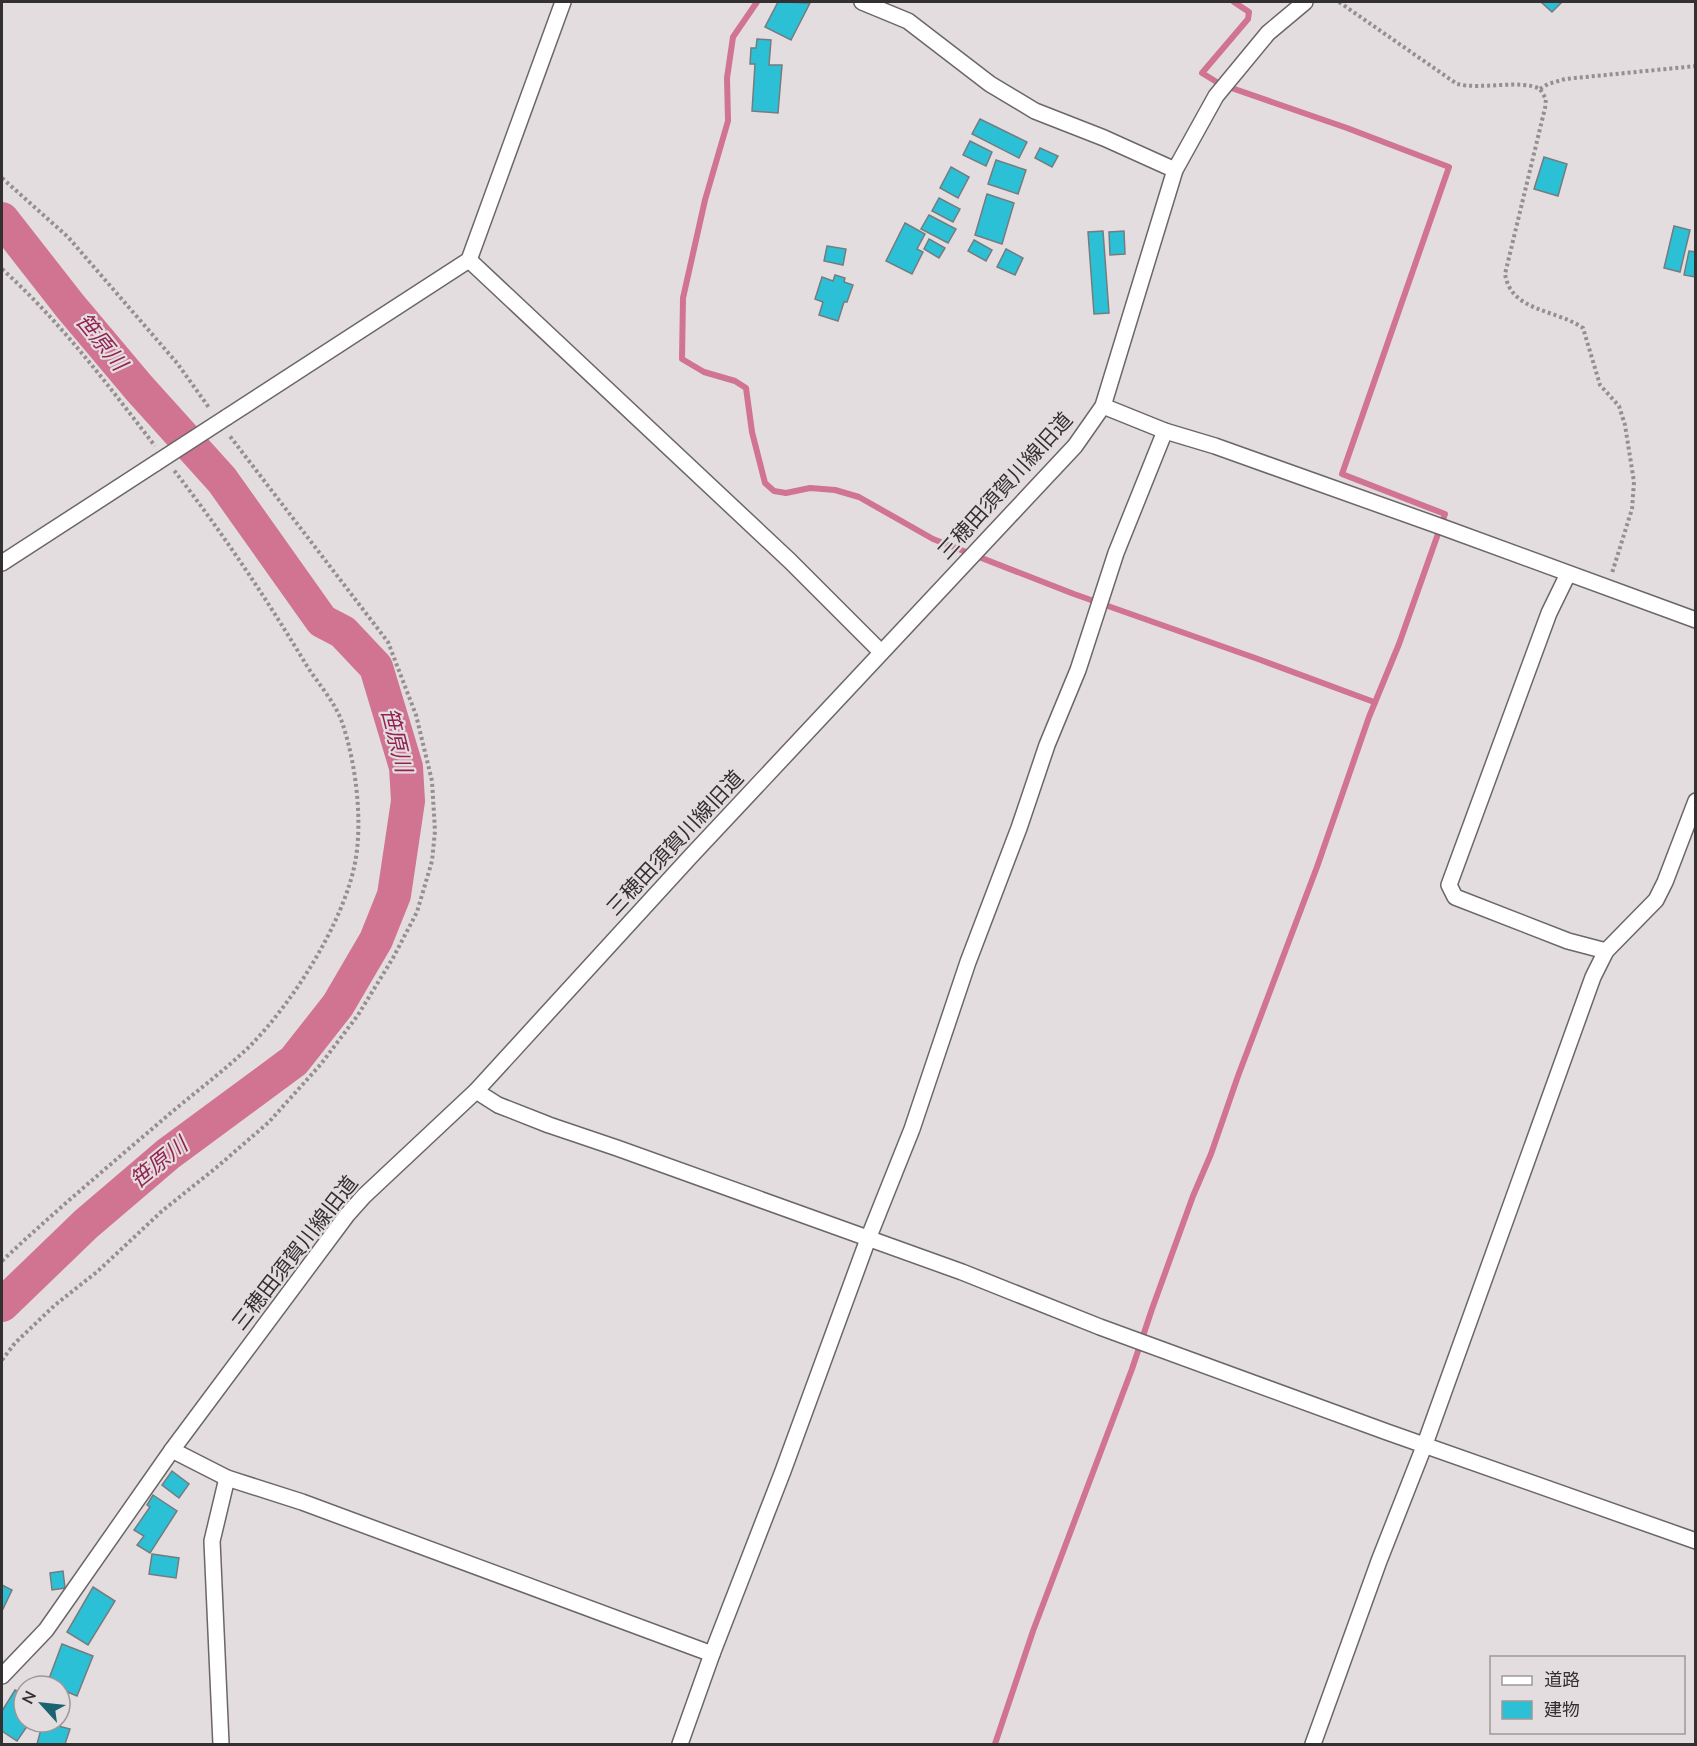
<svg xmlns="http://www.w3.org/2000/svg" width="1697" height="1746" viewBox="0 0 1697 1746" font-family="'Nunito Sans','Noto Sans JP',sans-serif">
  <style>
    .lines { fill: none; stroke-linecap: round; stroke-linejoin: round }
    .stream { stroke: #d07492; stroke-width: 6 }
    .river { stroke: #d07492; stroke-width: 34 }
    .building { fill: #2cc0d7; stroke: #757c7d; stroke-width: 1.5 }
    .minor-casing { stroke: #6c6668; stroke-width: 18 }
    .path { stroke: #948f90; stroke-width: 4; stroke-dasharray: 3 3; stroke-linecap: butt }
    .minor { stroke: #fff; stroke-width: 15 }
    .minor-bridge-casing { stroke: #6c6668; stroke-width: 18; stroke-linecap: butt }
    .minor-bridge { stroke: #fff; stroke-width: 15 }
    .labels { text-anchor: middle; dominant-baseline: central; stroke-width: 4.5; stroke-linejoin: round; paint-order: stroke }
    .street-label { font-size: 21px; fill: #333031; stroke: #e4dddf }
    .water-label { font-size: 22px; font-style: italic; fill: #932452; stroke: #e4dddf }
  </style>
  <rect width="100%" height="100%" fill="#e4dddf"/>
  <g class="lines">
    <g class="stream">
      <path d="M757,2L733,37L727,78L728,121L705,200L683,298L682,359L704,372L735,381L746,388L752,432L765,483L774,491L786,493L810,488L835,490L859,497L933,539L1074,594L1258,659L1374,702"/>
      <path d="M995,1744L1033,1631L1132,1369L1152,1309L1193,1196L1211,1154L1238,1076L1317,867L1369,717L1399,644L1445,514L1342,474L1449,167L1347,128L1220,84L1202,73L1248,19L1249,12L1234,2"/>
    </g>
    <path class="river" d="M2,219L70,306L139,388L222,480L322,621L343,632L376,667L406,767L408,801L394,895L376,940L338,1005L294,1061L168,1154L86,1224L2,1305"/>
  </g>
  <g class="building">
    <path d="M778,2L810,3L791,40L765,27Z"/>
    <path d="M1541,2H1562L1552,12Z"/>
    <path d="M757,39L771,40L769,65H782L778,113L752,111L755,64H750L751,48H756Z"/>
    <path d="M980,119L1027,142L1019,158L972,134Z"/>
    <path d="M970,141L992,152L986,166L963,155Z"/>
    <path d="M1040,148L1058,156L1052,167L1035,158Z"/>
    <path d="M1544,157L1567,164L1558,196L1534,189Z"/>
    <path d="M996,160L1026,170L1018,194L988,184Z"/>
    <path d="M951,167L969,177L958,198L940,188Z"/>
    <path d="M987,194L1014,203L1002,244L975,235Z"/>
    <path d="M939,198L960,209L953,222L932,211Z"/>
    <path d="M929,215L956,229L948,243L921,229Z"/>
    <path d="M905,223L925,234L917,249L923,252L912,274L886,261Z"/>
    <path d="M1674,226L1690,230L1680,272L1664,268Z"/>
    <path d="M1103,231L1109,313L1094,314L1088,232Z"/>
    <path d="M1124,231L1125,254L1110,255L1109,232Z"/>
    <path d="M929,239L945,248L939,258L924,249Z"/>
    <path d="M974,240L992,250L986,261L968,251Z"/>
    <path d="M827,246L846,249L843,265L824,261Z"/>
    <path d="M1006,249L1023,258L1015,275L997,267Z"/>
    <path d="M1689,251L1696,252V277L1684,275Z"/>
    <path d="M835,275L845,278L844,282L853,285L847,302H844L838,321L819,315L823,302L815,299L822,277L833,281Z"/>
    <path d="M172,1471L189,1484L179,1498L162,1485Z"/>
    <path d="M153,1495L177,1511L150,1553L137,1545L144,1536L134,1530L150,1507L147,1505Z"/>
    <path d="M152,1554L179,1558L176,1578L149,1574Z"/>
    <path d="M63,1571L65,1588L52,1590L50,1573Z"/>
    <path d="M2,1585L12,1590L2,1611Z"/>
    <path d="M93,1587L115,1601L88,1645L67,1632Z"/>
    <path d="M62,1644L93,1656L77,1696L60,1689V1686L47,1684Z"/>
    <path d="M15,1690L24,1695V1722H30L17,1741L2,1731V1711Z"/>
    <path d="M43,1722L70,1729L65,1744H37Z"/>
  </g>
  <g class="lines">
    <defs>
      <g id="minor">
        <path d="M862,2L908,21L990,84L1035,111L1104,138L1175,170"/>
        <path d="M469,260L790,561L881,652"/>
        <path d="M1103,406L1165,431L1215,446L1442,527L1696,620"/>
        <path d="M227,417L469,260L563,2"/>
        <path d="M2,563L156,463"/>
        <path d="M1568,574L1549,613L1449,885L1455,897L1568,941L1606,951"/>
        <path d="M476,1091L498,1105L549,1125L617,1148L962,1272L1100,1327L1387,1432L1696,1541"/>
        <path d="M172,1450L227,1478L302,1502L712,1654"/>
        <path d="M2,1676L46,1630L172,1450L347,1215L364,1196L476,1091L691,856L1075,446L1103,406L1175,170L1216,96L1268,33L1305,2"/>
        <path d="M221,1744L212,1541L227,1478"/>
        <path d="M680,1744L712,1654L783,1471L868,1239L912,1129L968,962L1019,828L1047,745L1078,670L1116,553L1165,431"/>
        <path d="M1313,1744L1379,1561L1425,1444L1593,977L1606,951L1656,900L1665,882L1696,801"/>
      </g>
    </defs>
    <use href="#minor" class="minor-casing"/>
    <g class="path">
      <path d="M1339,2L1457,84C1482,90 1521,79 1540,89L1546,99L1545,108L1505,274C1511,312 1556,309 1583,328L1600,385L1619,406L1625,425L1634,482L1632,509L1612,573"/>
      <path d="M1540,89L1548,84L1565,79L1696,66"/>
      <path d="M2,178L68,237L177,363L210,409"/>
      <path d="M2,269C60,321 108,385 155,446"/>
      <path d="M2,1261C55,1211 111,1164 166,1117C194,1093 224,1071 250,1046C293,1002 343,924 355,863C363,821 356,765 343,725C336,703 319,685 307,666C266,598 222,532 173,469"/>
      <path d="M2,1360L15,1343L55,1305L98,1271L162,1211L217,1167L269,1122L321,1064L358,1015L393,958L417,912L432,861L435,831L432,781L416,715L388,642L229,435"/>
    </g>
    <use href="#minor" class="minor"/>
    <defs>
      <path id="minor-bridge" d="M156,463L227,417"/>
    </defs>
    <use href="#minor-bridge" class="minor-bridge-casing"/>
    <use href="#minor-bridge" class="minor-bridge"/>
  </g>
  <g class="labels">
    <g class="street-label">
      <text transform="translate(1005 486) rotate(-48)">三穂田須賀川線旧道</text>
      <text transform="translate(675 843) rotate(-47)">三穂田須賀川線旧道</text>
      <text transform="translate(295 1253) rotate(-52)">三穂田須賀川線旧道</text>
    </g>
    <g class="water-label">
      <text transform="translate(101 342) rotate(51)">笹原川</text>
      <text transform="translate(396 740) rotate(76)">笹原川</text>
      <text transform="translate(159 1163) rotate(-39)">笹原川</text>
    </g>
  </g>
  <rect width="1697" height="1746" fill="none" stroke="#333031" stroke-width="6"/>
  <rect x="1490" y="1656" width="195" height="78" fill="#e4dddf" stroke="#9d9899" stroke-width="1.5"/>
  <rect x="1502" y="1676" width="30" height="9" fill="#ffffff" stroke="#9d9899" stroke-width="1.5"/>
  <text x="1544" y="1686" font-size="18" fill="#333031">道路</text>
  <rect x="1502" y="1701" width="30" height="18" fill="#2cc0d7" stroke="#9d9899" stroke-width="1.5"/>
  <text x="1544" y="1716" font-size="18" fill="#333031">建物</text>
  <g transform="translate(42 1704) rotate(297)"><circle r="28" fill="#e4dddf" stroke="#9d9899" stroke-width="1.5"/>
  <path d="M0-4.5L10 22L0 15L-10 22Z" fill="#1a6471"/>
  <text y="-9" font-size="16" font-weight="bold" text-anchor="middle" fill="#333031">N</text>
  </g>
</svg>
